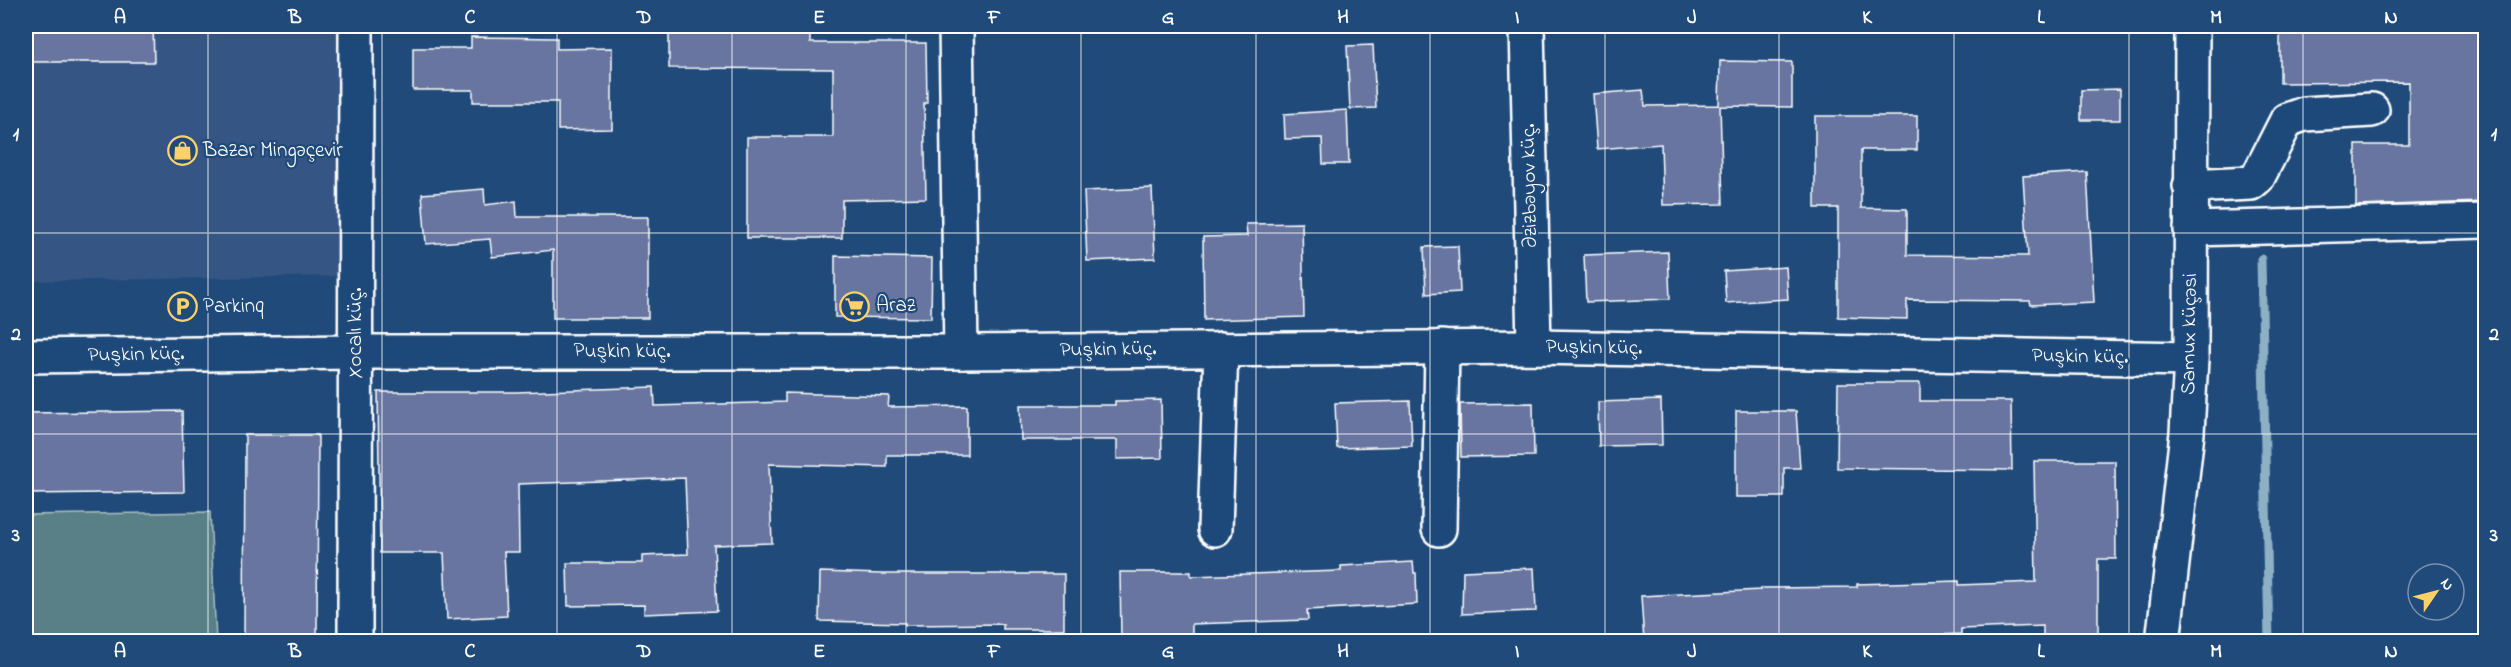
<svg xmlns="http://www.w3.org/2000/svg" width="2511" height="667" viewBox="0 0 2511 667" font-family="'Indie Flower',sans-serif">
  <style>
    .built { fill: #355785 }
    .green { fill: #588086; stroke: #acc0c2; stroke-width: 1.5 }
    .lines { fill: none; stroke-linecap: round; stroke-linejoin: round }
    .stream { stroke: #8eb0c5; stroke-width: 9 }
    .building { fill: #6774a0; stroke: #fff; stroke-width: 1.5 }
    .minor-casing { stroke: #fff; stroke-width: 38 }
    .major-casing { stroke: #fff; stroke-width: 38 }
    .minor { stroke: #1f4a7a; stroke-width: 33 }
    .major { stroke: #1f4a7a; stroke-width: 33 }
    .grid { fill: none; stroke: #fff; stroke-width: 1.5; stroke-opacity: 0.55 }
    .labels { text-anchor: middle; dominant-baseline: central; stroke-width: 4.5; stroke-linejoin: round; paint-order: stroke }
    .poi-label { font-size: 21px; fill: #fff; stroke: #1f4a7a; text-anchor: start }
    .street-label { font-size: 21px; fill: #fff; stroke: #1f4a7a }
    .neatline { fill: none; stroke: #fff; stroke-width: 2 }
    .grid-label { font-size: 20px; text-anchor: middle; font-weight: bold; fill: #fff }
  </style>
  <rect width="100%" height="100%" fill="#1f4a7a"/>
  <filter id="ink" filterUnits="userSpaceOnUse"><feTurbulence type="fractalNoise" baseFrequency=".0167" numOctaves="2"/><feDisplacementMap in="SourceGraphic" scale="12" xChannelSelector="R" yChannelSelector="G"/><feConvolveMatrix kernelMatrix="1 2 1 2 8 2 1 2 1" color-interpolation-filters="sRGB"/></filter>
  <g filter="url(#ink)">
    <path class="built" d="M26,26H337L339,276L26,281Z"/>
    <path class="green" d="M210,512L216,641H26V515Z"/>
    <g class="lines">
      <path class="stream" d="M2261,259L2269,642"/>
    </g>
    <g class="building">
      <path d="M26,26H153L154,62H26Z"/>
      <path d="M669,26H810V43H926L927,103H924L926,198L842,200V238H747V137H833V69L669,68Z"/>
      <path d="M2280,26H2482L2484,202L2356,206V145H2409V82L2280,83Z"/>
      <path d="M471,37L557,38V49L612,48V129L558,130V102H473V90H413V48H471Z"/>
      <path d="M1373,45L1376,108L1350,109L1347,46Z"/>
      <path d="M1720,61L1792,62V107L1720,106L1723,204L1663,205L1661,144L1597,149L1593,94L1643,90L1645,106L1719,105Z"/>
      <path d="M2120,89V120H2081V90Z"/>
      <path d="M1347,110L1349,164H1323L1322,138L1285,139L1284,114Z"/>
      <path d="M1815,116H1917V150H1861V208L1907,209V255L2028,256L2023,176L2087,172L2094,302L2031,305L2030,301L1907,300V319L1838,317V208H1815Z"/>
      <path d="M1152,188L1155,258L1087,261L1084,191Z"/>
      <path d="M484,189L485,205L516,201L517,217H648V318H553V250L492,257L490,239L426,244L422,194Z"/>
      <path d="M1302,223L1304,317L1204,320L1203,237L1247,236L1246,224Z"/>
      <path d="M1458,246L1460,292L1426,294L1424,247Z"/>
      <path d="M1668,252L1670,299L1586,302L1584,255Z"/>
      <path d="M835,256L932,258L931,318L835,317Z"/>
      <path d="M1786,267L1788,299L1726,303L1724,271Z"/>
      <path d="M1838,383H1920V401H2011L2012,470L1837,468Z"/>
      <path d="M654,387L655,406L785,402V393L889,396L888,407L967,406V455H887V467L769,464L772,543L714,545L717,611L644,614V605L568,606L567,563H642V556L688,554L685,478L518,484L519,552H504L507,616L447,619L444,553H380L378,392H516Z"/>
      <path d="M1161,400L1162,458L1117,459V440H1021L1020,405H1115V401Z"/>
      <path d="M1661,400L1662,445L1599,446L1598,402Z"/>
      <path d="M1410,401L1412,446L1337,448L1335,403Z"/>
      <path d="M1533,403L1534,456L1461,457L1460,404Z"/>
      <path d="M182,411L184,492L26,494V413Z"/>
      <path d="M1736,411H1796L1800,468H1784V497H1736Z"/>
      <path d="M245,435H318L317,642H244Z"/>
      <path d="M2034,461H2115L2116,559H2098V642H2043V626L1961,629V634L1827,639L1644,642L1641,596L1761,590V588L1857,587V584L1959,581V585L2036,582Z"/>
      <path d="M1413,562L1414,573H1416L1417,604L1307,610L1308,620L1192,624V637L1121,638L1120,572H1191V576L1341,571V566Z"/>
      <path d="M1534,568L1536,611L1462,614L1463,571Z"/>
      <path d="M820,572L881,574H1064V629H1003V624L905,625V623L819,621Z"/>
    </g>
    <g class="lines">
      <defs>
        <g id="minor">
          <path d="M956,26L961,352"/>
          <path d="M1527,26L1534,347"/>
          <path d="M2190,186L2251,183L2258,177L2287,120L2304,114L2372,110"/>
          <path d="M2191,229L2486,221"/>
          <path d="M26,356L356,352H961L1534,347L2191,359"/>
          <path d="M1215,529L1221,349"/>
          <path d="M1439,529L1442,347"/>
          <path d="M355,642L356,26"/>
        </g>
        <path id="major" d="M2163,642L2187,433L2191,359L2192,26"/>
      </defs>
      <use href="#minor" class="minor-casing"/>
      <use href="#major" class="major-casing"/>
      <use href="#minor" class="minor"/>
      <use href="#major" class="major"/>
    </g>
  </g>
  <path class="grid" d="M208,26V642M382,26V642M557,26V642M732,26V642M906,26V642M1081,26V642M1256,26V642M1430,26V642M1605,26V642M1779,26V642M1954,26V642M2129,26V642M2303,26V642M26,233H2486M26,434H2486"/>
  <defs>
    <symbol id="shop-ring" viewBox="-11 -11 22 22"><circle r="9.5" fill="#1f4a7a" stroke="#ffd166" stroke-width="1.5"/><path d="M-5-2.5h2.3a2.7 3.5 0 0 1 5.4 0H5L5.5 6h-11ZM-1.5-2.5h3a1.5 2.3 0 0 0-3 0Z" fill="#ffd166"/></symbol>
    <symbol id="supermarket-ring" viewBox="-11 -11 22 22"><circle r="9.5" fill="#1f4a7a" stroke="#ffd166" stroke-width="1.5"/><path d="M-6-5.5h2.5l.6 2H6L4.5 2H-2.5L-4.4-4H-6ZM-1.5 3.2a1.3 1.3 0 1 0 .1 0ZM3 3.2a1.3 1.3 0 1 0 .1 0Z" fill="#ffd166"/></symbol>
    <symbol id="parking-ring" viewBox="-11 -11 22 22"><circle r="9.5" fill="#1f4a7a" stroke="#ffd166" stroke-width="1.5"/><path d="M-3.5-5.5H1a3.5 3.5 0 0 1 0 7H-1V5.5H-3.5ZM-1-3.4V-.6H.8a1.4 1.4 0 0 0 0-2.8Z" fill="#ffd166"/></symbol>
  </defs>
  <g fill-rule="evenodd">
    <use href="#shop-ring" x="166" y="134" width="33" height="33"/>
    <use href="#supermarket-ring" x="838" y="290" width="33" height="33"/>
    <use href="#parking-ring" x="166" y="290" width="33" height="33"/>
  </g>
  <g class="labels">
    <g class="poi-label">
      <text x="203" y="151">Bazar Mingəçevir</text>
      <text x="876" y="306">Araz</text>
      <text x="203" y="307">Parkinq</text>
    </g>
    <g class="street-label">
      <text transform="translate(1530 186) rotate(-91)">Əzizbəyov küç.</text>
      <text transform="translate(356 333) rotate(-90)">Xocalı küç.</text>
      <text transform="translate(2190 334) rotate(-89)">Samux küçəsi</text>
      <text transform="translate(1594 348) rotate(1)">Puşkin küç.</text>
      <text transform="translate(1108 350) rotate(-1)">Puşkin küç.</text>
      <text x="622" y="352">Puşkin küç.</text>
      <text transform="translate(136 355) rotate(-1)">Puşkin küç.</text>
      <text transform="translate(2080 357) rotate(1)">Puşkin küç.</text>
    </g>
  </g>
  <rect width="2511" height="667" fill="none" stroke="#1f4a7a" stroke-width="66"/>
  <g transform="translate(2436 592) rotate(55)"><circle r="28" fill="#1f4a7a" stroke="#7992af" stroke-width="1.5"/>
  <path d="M0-4.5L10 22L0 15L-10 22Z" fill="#ffd166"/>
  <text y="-9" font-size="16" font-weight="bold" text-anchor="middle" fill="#ffffff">N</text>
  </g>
  <rect x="33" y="33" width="2445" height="601" class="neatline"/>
  <g class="grid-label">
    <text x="120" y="23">A</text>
    <text x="295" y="23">B</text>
    <text x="470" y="23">C</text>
    <text x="644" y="23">D</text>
    <text x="819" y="23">E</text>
    <text x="994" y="23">F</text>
    <text x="1168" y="23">G</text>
    <text x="1343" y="23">H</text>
    <text x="1517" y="23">I</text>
    <text x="1692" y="23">J</text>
    <text x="1867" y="23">K</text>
    <text x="2041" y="23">L</text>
    <text x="2216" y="23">M</text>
    <text x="2391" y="23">N</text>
    <text x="16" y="140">1</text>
    <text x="2494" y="140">1</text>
    <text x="16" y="340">2</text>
    <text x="2494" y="340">2</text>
    <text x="16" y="541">3</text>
    <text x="2494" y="541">3</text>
    <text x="120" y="657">A</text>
    <text x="295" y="657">B</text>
    <text x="470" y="657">C</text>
    <text x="644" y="657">D</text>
    <text x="819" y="657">E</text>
    <text x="994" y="657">F</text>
    <text x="1168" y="657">G</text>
    <text x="1343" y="657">H</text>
    <text x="1517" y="657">I</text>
    <text x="1692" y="657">J</text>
    <text x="1867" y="657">K</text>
    <text x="2041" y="657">L</text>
    <text x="2216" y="657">M</text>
    <text x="2391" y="657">N</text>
  </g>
</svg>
